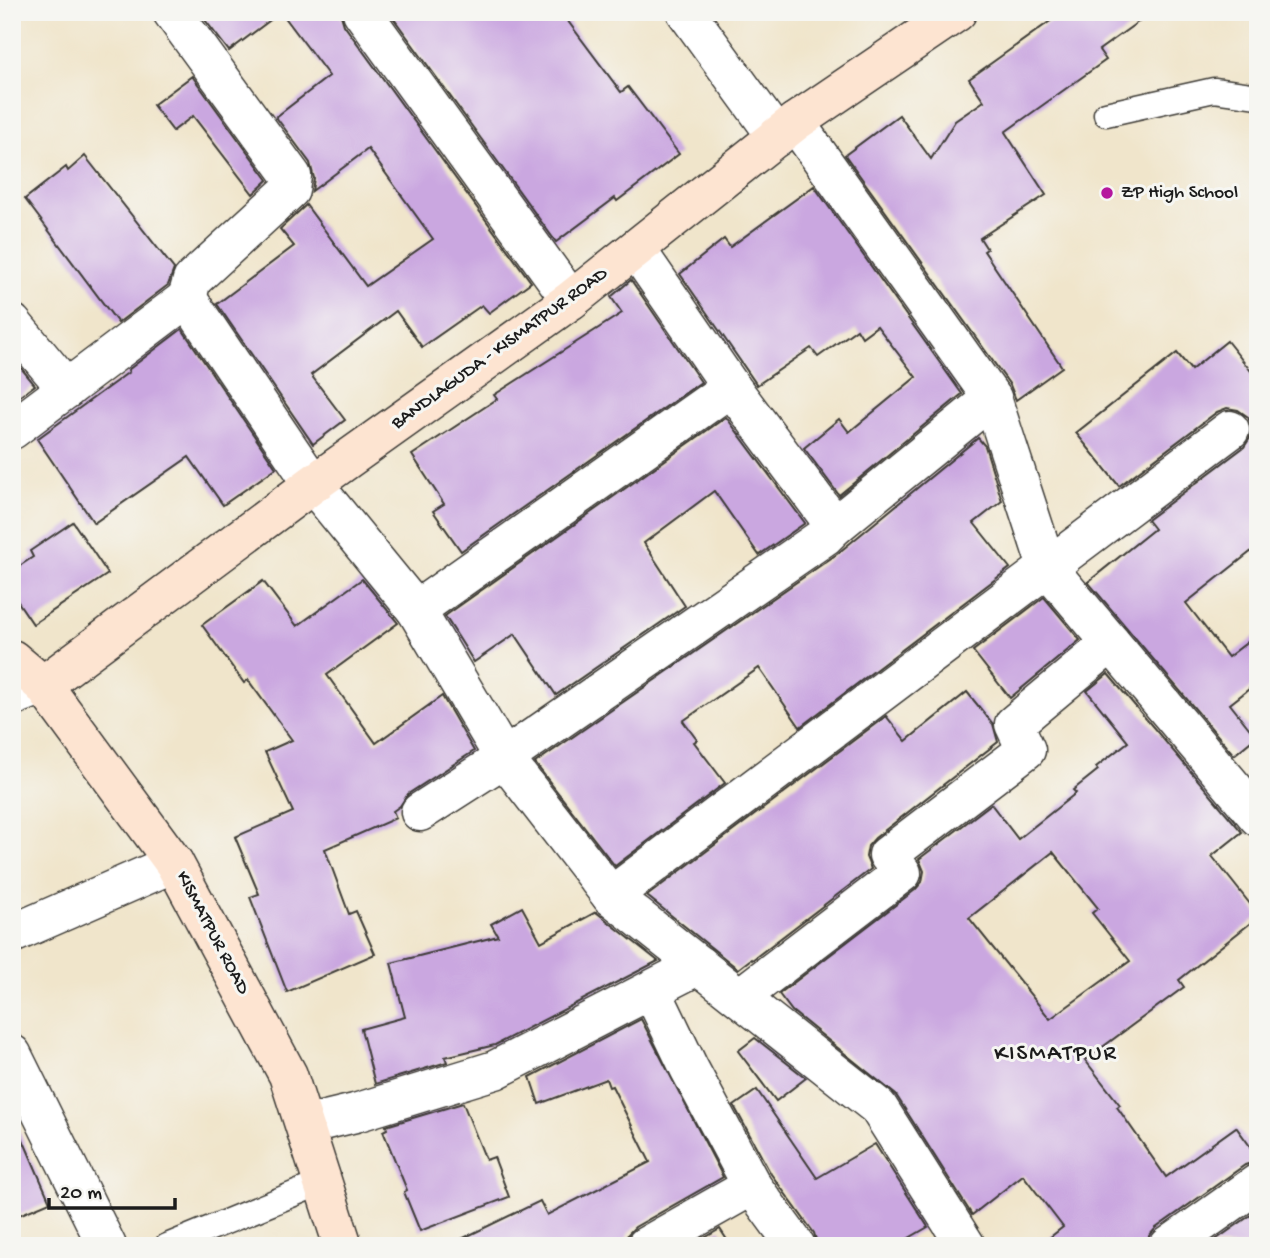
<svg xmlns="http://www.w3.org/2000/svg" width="1270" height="1258" viewBox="0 0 1270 1258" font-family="'Gochi Hand',sans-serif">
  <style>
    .building { fill: #caa7e0; fill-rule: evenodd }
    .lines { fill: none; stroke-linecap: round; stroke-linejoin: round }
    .lane-casing { stroke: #3c3a36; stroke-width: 27 }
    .street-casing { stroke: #3c3a36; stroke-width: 41 }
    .secondary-casing { stroke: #3c3a36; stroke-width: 41 }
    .lane { stroke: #fff; stroke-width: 24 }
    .street { stroke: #fff; stroke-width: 38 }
    .secondary { stroke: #fde4d1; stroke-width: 38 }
    .poi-dot { fill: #b5179e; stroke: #f6f6f2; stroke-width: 2.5 }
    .labels { text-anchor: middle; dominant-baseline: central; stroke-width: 6; stroke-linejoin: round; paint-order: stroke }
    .poi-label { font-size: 19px; fill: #1c1c1c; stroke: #f6f6f2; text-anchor: start }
    .street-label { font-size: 19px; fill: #1c1c1c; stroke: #f6f6f2 }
    .quarter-label { font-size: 23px; letter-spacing: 2px; fill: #1c1c1c; stroke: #f6f6f2 }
  </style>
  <rect width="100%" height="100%" fill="#f6f6f2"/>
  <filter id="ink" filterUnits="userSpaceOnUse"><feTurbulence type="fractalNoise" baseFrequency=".0143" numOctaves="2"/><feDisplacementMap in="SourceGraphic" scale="14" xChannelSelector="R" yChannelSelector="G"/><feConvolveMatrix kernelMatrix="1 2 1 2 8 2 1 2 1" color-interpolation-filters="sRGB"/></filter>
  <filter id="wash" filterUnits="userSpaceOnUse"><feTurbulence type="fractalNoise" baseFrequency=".00686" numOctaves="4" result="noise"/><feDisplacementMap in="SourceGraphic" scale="28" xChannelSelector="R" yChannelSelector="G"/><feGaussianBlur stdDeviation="1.57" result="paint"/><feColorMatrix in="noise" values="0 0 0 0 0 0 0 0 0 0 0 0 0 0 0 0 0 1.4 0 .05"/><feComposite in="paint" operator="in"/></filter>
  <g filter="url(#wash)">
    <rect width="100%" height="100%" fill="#f0e5cb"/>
    <g id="blocks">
      <g class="building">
        <path d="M199,12H281L229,51Z"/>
        <path d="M281,12H340L344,25L531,282L489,313L482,305L422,347L396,311L311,375L345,420L313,444L217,304L294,246L280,229L306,205L366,286L433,239L368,149L312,191L314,178L310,163L276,117L329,76Z"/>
        <path d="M389,12H561L621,92L628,87L679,154L617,201L615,198L556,242Z"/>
        <path d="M1063,12H1152L1099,50L1106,60L1005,132L1046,195L980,238L987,249L984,251L1062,367L1016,400L1010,385L845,155L899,115L931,159L955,121L984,101L969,79Z"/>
        <path d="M192,76L268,180L253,194L193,116L173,131L153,105Z"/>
        <path d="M85,156L174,269L168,285L118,323L25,199L66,167L68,171Z"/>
        <path d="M814,186L962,394L839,495L804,448L839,419L849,432L916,377L877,326L862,337L857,329L818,357L811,348L757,385L680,274L724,239L730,247Z"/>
        <path d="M631,280L701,382L461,551L433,511L444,504L412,455L497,399L494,395L622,313L611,297Z"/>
        <path d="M182,329L276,468L223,505L189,457L94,523L37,439L129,372L128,370Z"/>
        <path d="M1227,341L1258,380V546L1186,603L1228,657L1258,634V682L1230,704L1256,737L1234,755L1088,582L1154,529L1147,520L1244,447L1250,438L1252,427L1248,417L1238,410L1227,408L1217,412L1119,486L1076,433L1177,353L1191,370Z"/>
        <path d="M12,357L35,385L12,402Z"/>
        <path d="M726,417L805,523L759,555L714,491L644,543L685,606L556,695L515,634L474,662L445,616Z"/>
        <path d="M978,438L985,446L1002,501L974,523L1010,568L800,727L759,668L683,721L697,740L694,742L725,783L615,866L535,763L837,554Z"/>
        <path d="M73,522L108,574L33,624L12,593V571L33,557L30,551Z"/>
        <path d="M362,579L398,623L327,675L376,743L442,696L474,751L408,794L400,806L393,811L396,818L325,849L349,914L356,911L375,954L287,992L250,897L259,894L235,837L293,812L265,752L292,740L248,680L244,683L202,625L263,581L297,626Z"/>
        <path d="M1044,597L1080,640L1010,698L973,651Z"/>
        <path d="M1108,674L1242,832L1212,856L1258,914V917L1179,980L1184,987L1085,1060L1120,1105L1117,1107L1166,1177L1236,1127L1258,1157V1161L1245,1165L1156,1228L1149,1236L1148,1246H1039L1063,1227L1023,1175L972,1215L896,1095L792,1011L779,994L915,890L922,882L924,871L919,859L991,804L1018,839L1076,793L1073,790L1098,770L1096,767L1128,742L1087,691ZM1053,852L1098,908L1092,913L1130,961L1050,1019L969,918Z"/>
        <path d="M967,692L993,724L998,742L875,838L868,846L866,857L871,869L752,960L751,959L738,969L647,896L886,716L906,741Z"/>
        <path d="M522,907L541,942L596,912L658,961L495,1045L445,1057L447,1062L375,1084L361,1029L405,1017L391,963L498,936L491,924Z"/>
        <path d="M641,1019L723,1177L635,1227L628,1234L624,1246H447L540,1201L547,1215L650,1162L612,1086L609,1087L606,1079L539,1104L530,1077Z"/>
        <path d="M755,1038L806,1078L776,1101L738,1051Z"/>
        <path d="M757,1090L817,1178L875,1144L928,1227L895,1246H818L814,1233L771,1174L734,1106Z"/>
        <path d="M463,1103L486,1160L494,1157L509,1197L420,1231L404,1192L407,1190L383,1131L387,1129L386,1126Z"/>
        <path d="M12,1114L50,1202L12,1218Z"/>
        <path d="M1258,1210V1246H1207Z"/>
        <path d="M720,1229L731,1246H691Z"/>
      </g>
    </g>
  </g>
  <g filter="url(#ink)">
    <use href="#blocks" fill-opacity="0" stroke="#3c3a36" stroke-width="2"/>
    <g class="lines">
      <defs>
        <g id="lane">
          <path d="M1106,114L1214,90L1258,96"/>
          <path d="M167,1246L323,1182"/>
        </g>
        <g id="street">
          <path d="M172,12L292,176L290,190L192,280L187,298"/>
          <path d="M362,12L571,300"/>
          <path d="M686,12L777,137"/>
          <path d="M795,122L992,398L1047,567L1258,817"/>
          <path d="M12,323L67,389"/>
          <path d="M12,430L187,298L313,484L416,610L504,758L611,896L878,1107L966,1246"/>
          <path d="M835,526L992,398"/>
          <path d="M416,610L731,387"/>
          <path d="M12,697L43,685"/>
          <path d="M420,812L504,758L825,536L835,526L731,387L636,249"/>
          <path d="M611,896L1230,430"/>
          <path d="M12,934L174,863"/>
          <path d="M652,991L689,1068L752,1186L796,1246"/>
          <path d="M740,997L902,873L888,855L1026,750L1014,724L1111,643"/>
          <path d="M12,1054L107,1246"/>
          <path d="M305,1125L355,1113L495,1070L699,965"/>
          <path d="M646,1246L752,1186"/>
          <path d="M1169,1246L1258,1183"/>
        </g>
        <g id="secondary">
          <path d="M12,659L43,685L174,863L288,1075L343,1246"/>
          <path d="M43,685L313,484L571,300L795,122L957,12"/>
        </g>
      </defs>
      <use href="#lane" class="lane-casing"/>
      <use href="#street" class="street-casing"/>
      <use href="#secondary" class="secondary-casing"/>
      <use href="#lane" class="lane"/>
      <use href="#street" class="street"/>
      <use href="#secondary" class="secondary"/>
    </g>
  </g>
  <circle class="poi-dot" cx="1107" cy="193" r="7"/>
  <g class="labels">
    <g class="poi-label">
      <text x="1121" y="193">ZP High School</text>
    </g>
    <g class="street-label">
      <text transform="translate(500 349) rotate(-36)">BANDLAGUDA - KISMATPUR ROAD</text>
      <text transform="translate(212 933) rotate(62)">KISMATPUR ROAD</text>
    </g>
    <g class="quarter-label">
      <text x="1056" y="1054">KISMATPUR</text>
    </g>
  </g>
  <rect width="1270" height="1258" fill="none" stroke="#f6f6f2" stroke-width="42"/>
  <path d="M49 1198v10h126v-10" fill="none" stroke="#1c1c1c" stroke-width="3.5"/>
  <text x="60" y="1198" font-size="21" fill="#1c1c1c" stroke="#f6f6f2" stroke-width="5" paint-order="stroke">20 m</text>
</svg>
